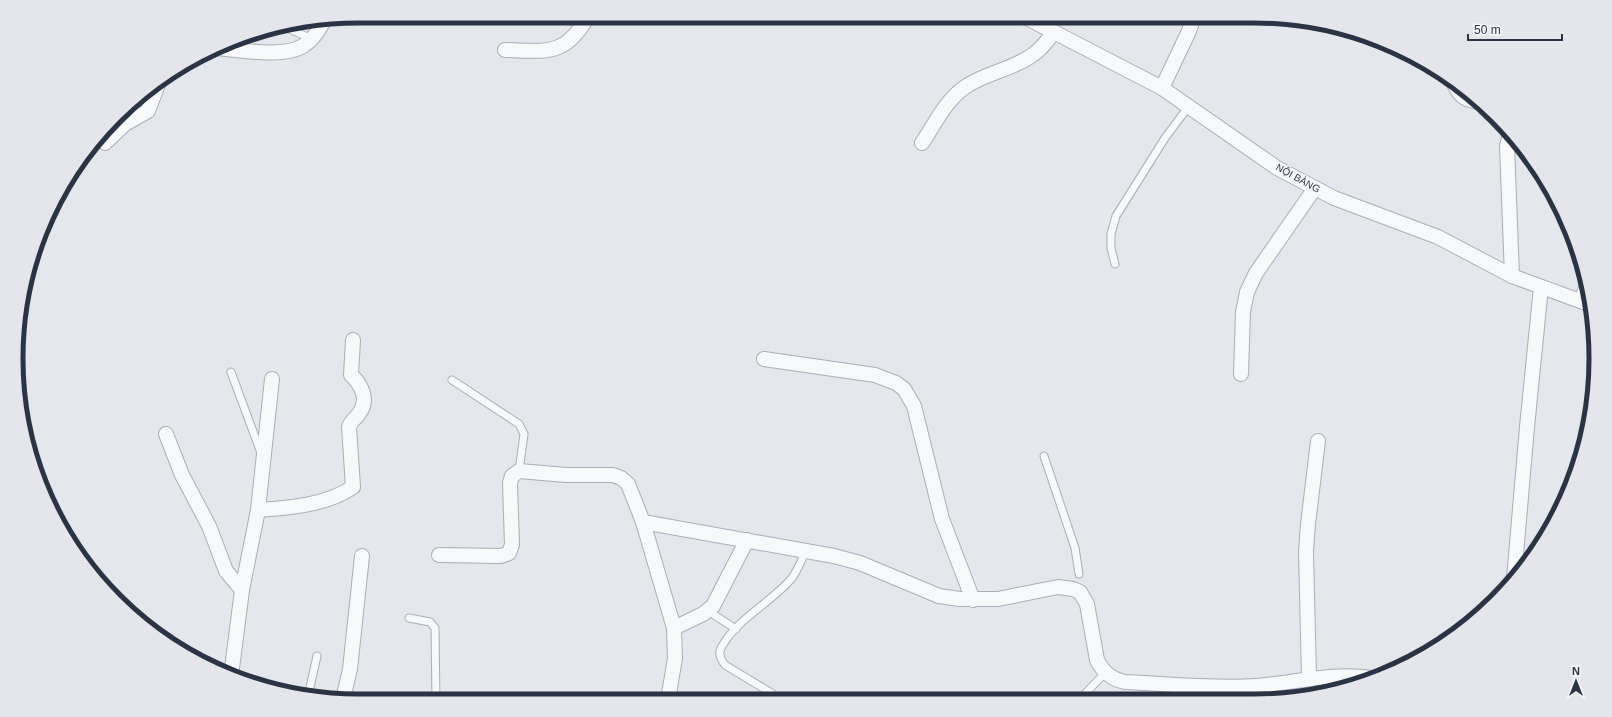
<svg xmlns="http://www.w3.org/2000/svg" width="1612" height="717" viewBox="0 0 1612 717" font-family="Helvetica,sans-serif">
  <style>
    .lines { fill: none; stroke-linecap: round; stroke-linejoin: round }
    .service-casing { stroke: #a9aeb7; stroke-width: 9 }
    .minor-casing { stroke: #a9aeb7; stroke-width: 16 }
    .service { stroke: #f7f8fa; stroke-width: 7 }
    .minor { stroke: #f7f8fa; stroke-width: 14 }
    .labels { text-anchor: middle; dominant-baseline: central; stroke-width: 3; stroke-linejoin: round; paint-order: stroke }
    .street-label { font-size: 10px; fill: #2b3445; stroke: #f4f6f9 }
    .rim { fill: none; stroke: #2b3445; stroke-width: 5 }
  </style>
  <rect width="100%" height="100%" fill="#e4e7ec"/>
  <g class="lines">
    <defs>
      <g id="service">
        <path d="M287,28L312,39"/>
        <path d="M1115,264L1111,248V234L1116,216L1165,138L1189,106"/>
        <path d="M1577,300L1586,280"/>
        <path d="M231,372L261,453"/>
        <path d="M452,380L519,424L524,434L519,471"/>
        <path d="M1044,456L1075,548L1079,574"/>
        <path d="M708,611L736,629"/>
        <path d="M409,618L430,622L435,628L436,701"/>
        <path d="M773,694L725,665C721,660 718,654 721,648C737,618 771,603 792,578C798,569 802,560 806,550"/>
        <path d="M308,696L317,656"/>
        <path d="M1223,698L1224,687"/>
        <path d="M1080,699L1105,673"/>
      </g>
      <g id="minor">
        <path d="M1023,16L1162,88L1277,168L1334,198L1438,237L1512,276L1591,305"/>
        <path d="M217,48C240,50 284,58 303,46C313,40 318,31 323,22"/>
        <path d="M505,50C547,51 565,57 588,16"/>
        <path d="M1453,81C1458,95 1464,100 1479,102"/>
        <path d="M1162,88L1189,31L1194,16"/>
        <path d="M1510,134L1507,146L1512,276"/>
        <path d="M105,143L125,124L148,111L159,82"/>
        <path d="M922,143C935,124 945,101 965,87C985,73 1011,70 1031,56C1041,50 1047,41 1054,32"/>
        <path d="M764,359L875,375L896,383L904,389L914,406L942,519L973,600"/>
        <path d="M1241,374L1243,312L1247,292L1256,273L1315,188"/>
        <path d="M166,434L182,475L209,526L226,571L242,590"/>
        <path d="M258,510C289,508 327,505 353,487L349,427C351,420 357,418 360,412C369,399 361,384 351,375L353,340"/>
        <path d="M643,522L834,556L860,563L939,596L960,599H998L1058,587L1073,589L1080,592L1087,604L1097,660C1103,672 1111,679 1125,682C1168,684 1213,689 1256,686C1295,683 1332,672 1371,678"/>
        <path d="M439,555L501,556L509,553L512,545L510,483L512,476L519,471L566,475H613L621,478L628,484L643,522L674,628L675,658L668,700"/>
        <path d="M1514,578L1527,427L1541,287"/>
        <path d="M674,628L703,614L713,606L747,540"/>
        <path d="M231,676L242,590L258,510L272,379"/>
        <path d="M1309,678L1306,552L1308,524L1318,441"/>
        <path d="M343,699L350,669L362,556"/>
      </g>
    </defs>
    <use href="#service" class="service-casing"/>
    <use href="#minor" class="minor-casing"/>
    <use href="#service" class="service"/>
    <use href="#minor" class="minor"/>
  </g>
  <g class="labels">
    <g class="street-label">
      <text transform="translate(1298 178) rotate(29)">NỘI BÀNG</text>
    </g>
  </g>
  <path d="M0 0H1612V717H0ZM358 23H1254A335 335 0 0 1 1589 358V359A335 335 0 0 1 1254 694H358A335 335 0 0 1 23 359V358A335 335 0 0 1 358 23Z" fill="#e4e6eb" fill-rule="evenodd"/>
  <path class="rim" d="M358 23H1254A335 335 0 0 1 1589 358V359A335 335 0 0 1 1254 694H358A335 335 0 0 1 23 359V358A335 335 0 0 1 358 23Z"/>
  <g transform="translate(1576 681)" stroke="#f4f6f9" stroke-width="3" paint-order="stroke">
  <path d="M0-3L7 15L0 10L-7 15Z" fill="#2b3445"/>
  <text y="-6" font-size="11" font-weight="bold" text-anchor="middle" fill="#2b3445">N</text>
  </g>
  <path d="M1468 34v6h94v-6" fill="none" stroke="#2b3445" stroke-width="2"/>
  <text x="1474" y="34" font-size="12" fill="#2b3445" stroke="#f4f6f9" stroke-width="3" paint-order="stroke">50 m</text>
</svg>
